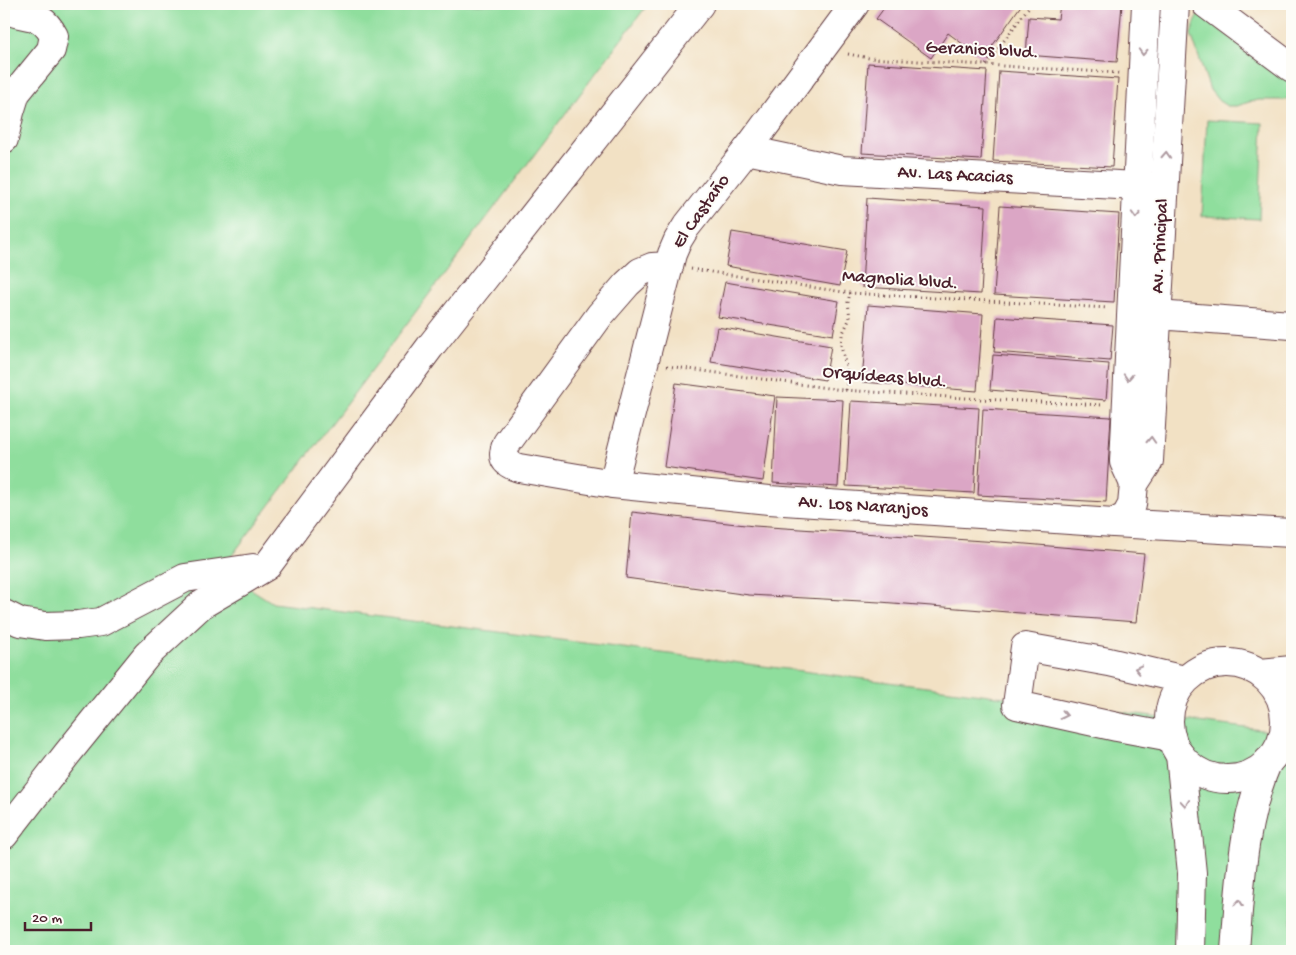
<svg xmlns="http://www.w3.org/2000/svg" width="1296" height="955" viewBox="0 0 1296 955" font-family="'Gochi Hand',sans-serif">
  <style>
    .green { fill: #8fde9d; stroke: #6c7e64 }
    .building { fill: #dba6c5 }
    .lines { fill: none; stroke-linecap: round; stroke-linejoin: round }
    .minor-casing { stroke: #633c42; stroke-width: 30 }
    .path { stroke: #633c42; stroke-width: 3; stroke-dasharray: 1 4; stroke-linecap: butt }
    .minor { stroke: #fff; stroke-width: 28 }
    .oneway { stroke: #ae9aa0 }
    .labels { text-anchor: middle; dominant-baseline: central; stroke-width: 4; stroke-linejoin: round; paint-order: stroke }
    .street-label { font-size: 19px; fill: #4a1f2b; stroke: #fdfcf7 }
  </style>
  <rect width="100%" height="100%" fill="#fdfcf7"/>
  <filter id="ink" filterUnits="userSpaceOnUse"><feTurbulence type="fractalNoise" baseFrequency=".02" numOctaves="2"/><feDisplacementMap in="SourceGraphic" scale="10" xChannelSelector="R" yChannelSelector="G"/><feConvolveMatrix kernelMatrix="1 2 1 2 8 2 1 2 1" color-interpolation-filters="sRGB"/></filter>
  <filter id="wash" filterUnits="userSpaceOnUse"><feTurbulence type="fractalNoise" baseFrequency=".0096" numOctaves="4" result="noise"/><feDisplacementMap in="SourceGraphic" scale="20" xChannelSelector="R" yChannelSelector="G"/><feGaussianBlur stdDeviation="1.12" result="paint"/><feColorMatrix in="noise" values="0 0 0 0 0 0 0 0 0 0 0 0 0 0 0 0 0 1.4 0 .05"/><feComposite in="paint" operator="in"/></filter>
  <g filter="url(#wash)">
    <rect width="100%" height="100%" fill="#f2e1c4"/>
    <g class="green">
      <path d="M4,4H648L221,570L273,603L1292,734V951H4Z"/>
      <path d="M1198,14L1292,81V97L1284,100H1259L1249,102L1237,106H1227L1219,101L1210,90L1191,34Z"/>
      <path d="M1207,120L1263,123L1259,219L1202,216Z"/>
    </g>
    <g id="blocks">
      <g class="building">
        <path d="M887,4H1022L983,59L948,33L931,58L876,19Z"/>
        <path d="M1060,4H1122L1117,62L1026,55L1029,17L1058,19Z"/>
        <path d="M868,63L987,71L981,160L862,153Z"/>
        <path d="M999,71L1118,79L1112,167L993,161Z"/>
        <path d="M867,198L986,206L981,294L862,287Z"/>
        <path d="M1000,206L1119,214L1114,302L994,295Z"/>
        <path d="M732,232L847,251L840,286L726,266Z"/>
        <path d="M725,282L839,301L833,335L718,317Z"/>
        <path d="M868,305L983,314L977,391L862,382Z"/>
        <path d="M997,317L1113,325L1110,361L994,352Z"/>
        <path d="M717,327L831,346L825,380L711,362Z"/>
        <path d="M993,355L1109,364L1106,400L990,390Z"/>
        <path d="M676,383L775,396L763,481L664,467Z"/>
        <path d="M777,397L843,400L838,487L773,483Z"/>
        <path d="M851,401L979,408L974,493L846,486Z"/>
        <path d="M983,409L1111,417L1106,502L978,495Z"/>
        <path d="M632,512L754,526L1014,543L1144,554L1136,622L880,602L749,595L626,578Z"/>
      </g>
    </g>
  </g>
  <g filter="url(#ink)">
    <use href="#blocks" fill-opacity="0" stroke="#633c42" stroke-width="1"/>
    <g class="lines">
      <defs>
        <g id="minor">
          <path d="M1206,4L1292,68"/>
          <path d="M4,8C25,21 39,8 54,36L51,50L16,93L10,112L4,139"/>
          <path d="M747,150L842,170L1155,187"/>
          <path d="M669,266L652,267L640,272L627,284L600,315L507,443C501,457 503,463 519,468L613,484L769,500L1114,523L1292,533"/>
          <path d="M1139,316L1157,315L1292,325"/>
          <path d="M613,484L672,254L678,240L686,227L747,150L855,4"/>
          <path d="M1134,484L1124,462L1146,4"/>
          <path d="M1114,523L1126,516L1132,505L1134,484L1149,461L1175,4"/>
          <path d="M4,614L20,622L45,626L78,625L101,622L185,578L253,568"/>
          <circle cx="1227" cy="721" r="58"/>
          <path d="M1260,673L1292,670"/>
          <path d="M1171,737L1117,727L1017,705L1025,647L1109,662L1185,680"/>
          <path d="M1180,755L1192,873L1190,951"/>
          <path d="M4,835L67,754L147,655L201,605L267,566L430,347L700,4"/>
          <path d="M1235,951C1240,887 1242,821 1268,761"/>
        </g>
      </defs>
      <use href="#minor" class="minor-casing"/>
      <g class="path">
        <path d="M848,54L869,58L1119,73"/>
        <path d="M986,65L1031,4"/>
        <path d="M691,269L850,293L1108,308"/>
        <path d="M667,366L842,390L981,399L1103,405"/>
        <path d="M846,390L848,375L841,346L842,335L850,318L848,302L850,293"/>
      </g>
      <use href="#minor" class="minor"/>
    </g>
    <defs><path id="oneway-chevron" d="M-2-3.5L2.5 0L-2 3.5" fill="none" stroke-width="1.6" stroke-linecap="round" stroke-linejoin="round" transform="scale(1.25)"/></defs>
    <g class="oneway">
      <use href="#oneway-chevron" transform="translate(1143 52) rotate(93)"/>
      <use href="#oneway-chevron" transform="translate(1166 155) rotate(-87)"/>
      <use href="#oneway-chevron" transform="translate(1136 215) rotate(93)"/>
      <use href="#oneway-chevron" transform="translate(1128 377) rotate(93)"/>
      <use href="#oneway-chevron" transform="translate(1151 440) rotate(-87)"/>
      <use href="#oneway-chevron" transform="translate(1138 669) rotate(-167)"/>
      <use href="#oneway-chevron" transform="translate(1064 715) rotate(12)"/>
      <use href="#oneway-chevron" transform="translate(1185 803) rotate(85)"/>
      <use href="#oneway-chevron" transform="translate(1239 903) rotate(-85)"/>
    </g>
  </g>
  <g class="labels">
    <g class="street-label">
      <text transform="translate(982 51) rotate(3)">Geranios blvd.</text>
      <text transform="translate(955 176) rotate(3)">Av. Las Acacias</text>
      <text transform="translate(702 212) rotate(-55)">El Castaño</text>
      <text transform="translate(1161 246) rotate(-87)">Av. Principal</text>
      <text transform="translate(900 281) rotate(4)">Magnolia blvd.</text>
      <text transform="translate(885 378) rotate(5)">Orquídeas blvd.</text>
      <text transform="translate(863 507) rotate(4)">Av. Los Naranjos</text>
    </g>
  </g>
  <rect width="1296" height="955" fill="none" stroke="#fdfcf7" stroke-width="20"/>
  <path d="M25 922v8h66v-8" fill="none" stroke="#4a1f2b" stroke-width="2.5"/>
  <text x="32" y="922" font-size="15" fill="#4a1f2b" stroke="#fdfcf7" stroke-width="4" paint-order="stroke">20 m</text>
</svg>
